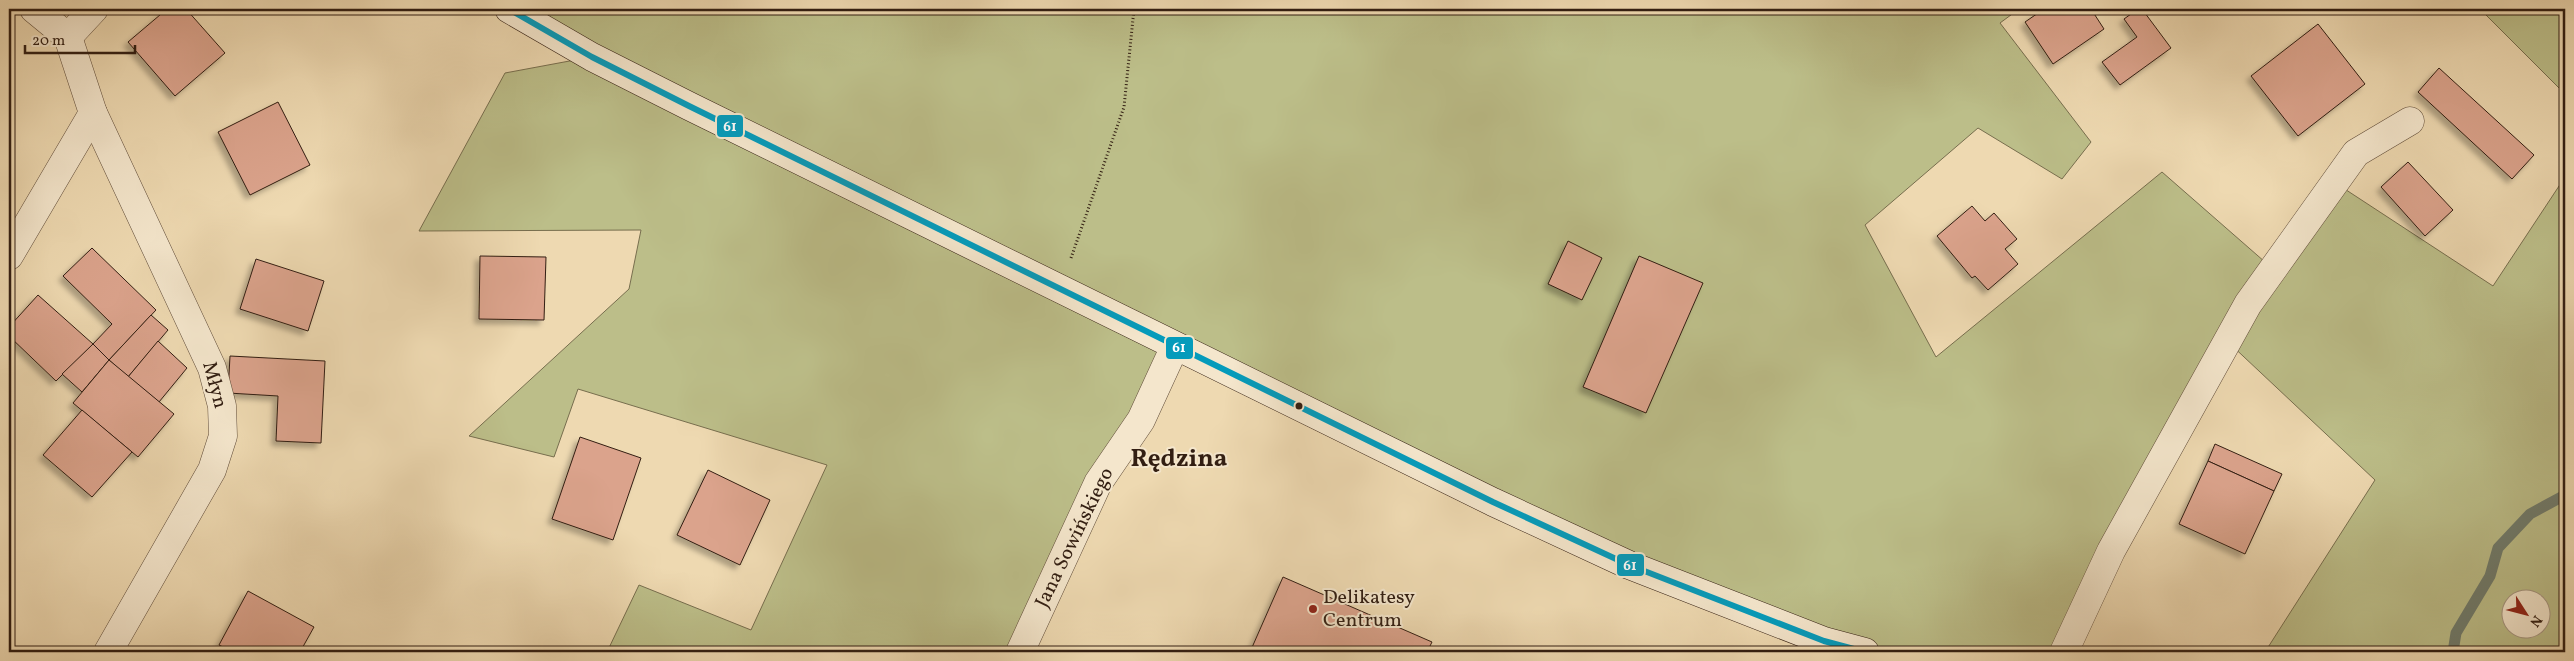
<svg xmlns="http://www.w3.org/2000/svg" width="2574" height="661" viewBox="0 0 2574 661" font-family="Vollkorn,serif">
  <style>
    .green { fill: #bcbe89; stroke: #776e4e; fill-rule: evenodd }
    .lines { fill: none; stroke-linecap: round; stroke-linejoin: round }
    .stream { stroke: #707c6d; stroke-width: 11 }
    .building { fill: #dba38c; stroke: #321e12; filter: url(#shadow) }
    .minor-casing { stroke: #614d3a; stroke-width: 29 }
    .secondary-casing { stroke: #321e12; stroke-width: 29 }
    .path { stroke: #321e12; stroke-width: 3; stroke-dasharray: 1 2.5; stroke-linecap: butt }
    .minor { stroke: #f4e6cc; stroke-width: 28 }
    .secondary { stroke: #f4e6cc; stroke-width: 28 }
    .bus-1-casing { stroke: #f4e6cc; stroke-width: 10 }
    .bus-1 { stroke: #059bbb; stroke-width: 6 }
    .bus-dot { fill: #321e12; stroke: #f4e6cc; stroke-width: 2 }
    .poi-dot { fill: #8f2418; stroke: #f4e6cc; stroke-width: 2 }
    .labels { text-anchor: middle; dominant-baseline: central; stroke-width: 4; stroke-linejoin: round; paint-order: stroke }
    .street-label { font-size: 20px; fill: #321e12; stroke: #f4e6cc }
    .poi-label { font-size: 20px; fill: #321e12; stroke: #f4e6cc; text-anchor: start }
    .district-label { font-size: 25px; font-weight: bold; fill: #321e12; stroke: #f4e6cc }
    .line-badge { stroke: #f4e6cc; stroke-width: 2 }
    .badge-label { font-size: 14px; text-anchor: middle; font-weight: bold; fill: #fff }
  </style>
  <defs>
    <filter id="shadow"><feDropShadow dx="-4.5" dy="4.5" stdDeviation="2.5" flood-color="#0004"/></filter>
  </defs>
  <rect width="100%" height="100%" fill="#eed9b1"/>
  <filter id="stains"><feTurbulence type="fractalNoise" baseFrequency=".004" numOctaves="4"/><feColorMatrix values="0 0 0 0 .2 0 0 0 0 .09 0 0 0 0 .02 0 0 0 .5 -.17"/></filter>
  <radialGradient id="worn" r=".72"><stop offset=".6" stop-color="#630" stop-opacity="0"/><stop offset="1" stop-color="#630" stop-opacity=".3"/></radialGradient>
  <g class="green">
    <path d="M509,9H2019L2000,23L2091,142L2062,179L1978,128L1865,225L1936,357L2162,172L2273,269L2334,182L2493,286L2565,177V652H2265L2375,480L2227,341L2064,652H1865L1824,641L1175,347L1022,652H607L639,585L751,630L827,465L578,389L554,457L469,436L629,289L641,230L419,231L505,73L591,57ZM2512,598H2542V628H2512Z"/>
    <path d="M2480,9H2565V94Z"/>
  </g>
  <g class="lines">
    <path class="stream" d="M2453,652L2456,633L2490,576L2498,548L2530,514L2565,495"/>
  </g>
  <g class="building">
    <path d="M167,9H186L225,53L175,96L128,42Z"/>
    <path d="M2044,9H2091L2104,29L2053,64L2025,22Z"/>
    <path d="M2138,9H2142L2171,48L2120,85L2102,62L2137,37L2124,19Z"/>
    <path d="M2318,24L2365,84L2298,136L2251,76Z"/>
    <path d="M2439,68L2534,155L2512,179L2418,92Z"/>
    <path d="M278,102L310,165L250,195L218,132Z"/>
    <path d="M2408,162L2453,210L2425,236L2381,187Z"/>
    <path d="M1972,206L1985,221L1994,213L2017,239L2005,249L2018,264L1988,290L1975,276L1972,278L1937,236Z"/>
    <path d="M1568,241L1602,258L1582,300L1548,284Z"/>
    <path d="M92,248L156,310L109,360L93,344L112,324L63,276Z"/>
    <path d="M480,256L546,257L544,320L479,319Z"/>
    <path d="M1639,256L1703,283L1646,413L1583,387Z"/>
    <path d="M256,259L324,281L308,331L240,309Z"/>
    <path d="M38,295L93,344L56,381L9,336V327Z"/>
    <path d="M151,315L168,330L128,377L109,360Z"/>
    <path d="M158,341L187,368L159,402L128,377Z"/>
    <path d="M93,344L109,360L82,392L62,374Z"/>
    <path d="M230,356L325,361L321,443L276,441L278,396L228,393Z"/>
    <path d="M109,360L174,414L138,457L73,403Z"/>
    <path d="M82,410L132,452L92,497L43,455Z"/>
    <path d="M580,437L641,458L613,540L552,519Z"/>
    <path d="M2215,444L2282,474L2274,491L2208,461Z"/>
    <path d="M2208,461L2274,491L2245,554L2179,524Z"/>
    <path d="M708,470L770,500L740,565L677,535Z"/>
    <path d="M1283,577L1432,642L1427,652H1250Z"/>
    <path d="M248,591L314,627L300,652H233L219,645Z"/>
  </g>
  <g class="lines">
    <defs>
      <g id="minor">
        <path d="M34,9L68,37"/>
        <path d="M68,37L93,113L212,368L222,406L223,436L212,470L108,652"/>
        <path d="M68,37L94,9"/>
        <path d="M9,256L93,113"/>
        <path d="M1020,652L1098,483L1141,420L1175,346"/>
        <path d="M2064,652L2111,551L2248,304L2356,153L2410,121"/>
      </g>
      <path id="secondary" d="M509,9L592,57L689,106L1493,502L1629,565L1824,641L1865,652"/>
    </defs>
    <use href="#minor" class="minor-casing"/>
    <use href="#secondary" class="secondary-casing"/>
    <path class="path" d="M1071,258L1124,107L1134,9"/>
    <use href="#minor" class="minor"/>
    <use href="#secondary" class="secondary"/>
    <defs>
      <path id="bus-1" d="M509,9L592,57L689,106L1493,502L1629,565L1824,641L1865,652"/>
    </defs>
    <use href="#bus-1" class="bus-1-casing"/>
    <use href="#bus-1" class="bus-1"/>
  </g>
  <circle class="bus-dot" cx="1299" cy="406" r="4.5"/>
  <circle class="poi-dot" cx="1313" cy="609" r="5"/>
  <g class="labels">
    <g class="street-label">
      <text transform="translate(214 385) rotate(75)">Młyn</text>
      <text transform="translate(1075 538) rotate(-64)">Jana Sowińskiego</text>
    </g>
    <g class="poi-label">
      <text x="1323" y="598">Delikatesy<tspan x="1323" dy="23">Centrum</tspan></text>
    </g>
    <g class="district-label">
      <text x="1179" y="459">Rędzina</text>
    </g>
  </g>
  <g class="line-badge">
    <rect x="716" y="114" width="28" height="24" rx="5" fill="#059bbb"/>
    <rect x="1165" y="336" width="29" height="24" rx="5" fill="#059bbb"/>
    <rect x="1616" y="553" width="29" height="24" rx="5" fill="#059bbb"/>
  </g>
  <g class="badge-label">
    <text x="730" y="131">61</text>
    <text x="1179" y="352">61</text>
    <text x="1630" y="570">61</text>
  </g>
  <rect width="2574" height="661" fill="none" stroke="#eed9b1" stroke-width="30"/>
  <rect x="10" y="10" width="2554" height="641" fill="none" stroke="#321e12" stroke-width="2.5"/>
  <rect x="15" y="15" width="2544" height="631" fill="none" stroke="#321e12"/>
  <g transform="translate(2526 614) rotate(126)"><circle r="24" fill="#f4e6cc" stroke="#a69682"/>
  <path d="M0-4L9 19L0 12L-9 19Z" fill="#8f2418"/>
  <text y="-8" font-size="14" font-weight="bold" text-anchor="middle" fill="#321e12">N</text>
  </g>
  <path d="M25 45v8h110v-8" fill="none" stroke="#321e12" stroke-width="2.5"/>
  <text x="32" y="45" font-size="15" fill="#321e12" stroke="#f4e6cc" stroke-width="4" paint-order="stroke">20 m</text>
  <rect width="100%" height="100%" filter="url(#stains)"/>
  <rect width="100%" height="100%" fill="url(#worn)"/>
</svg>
